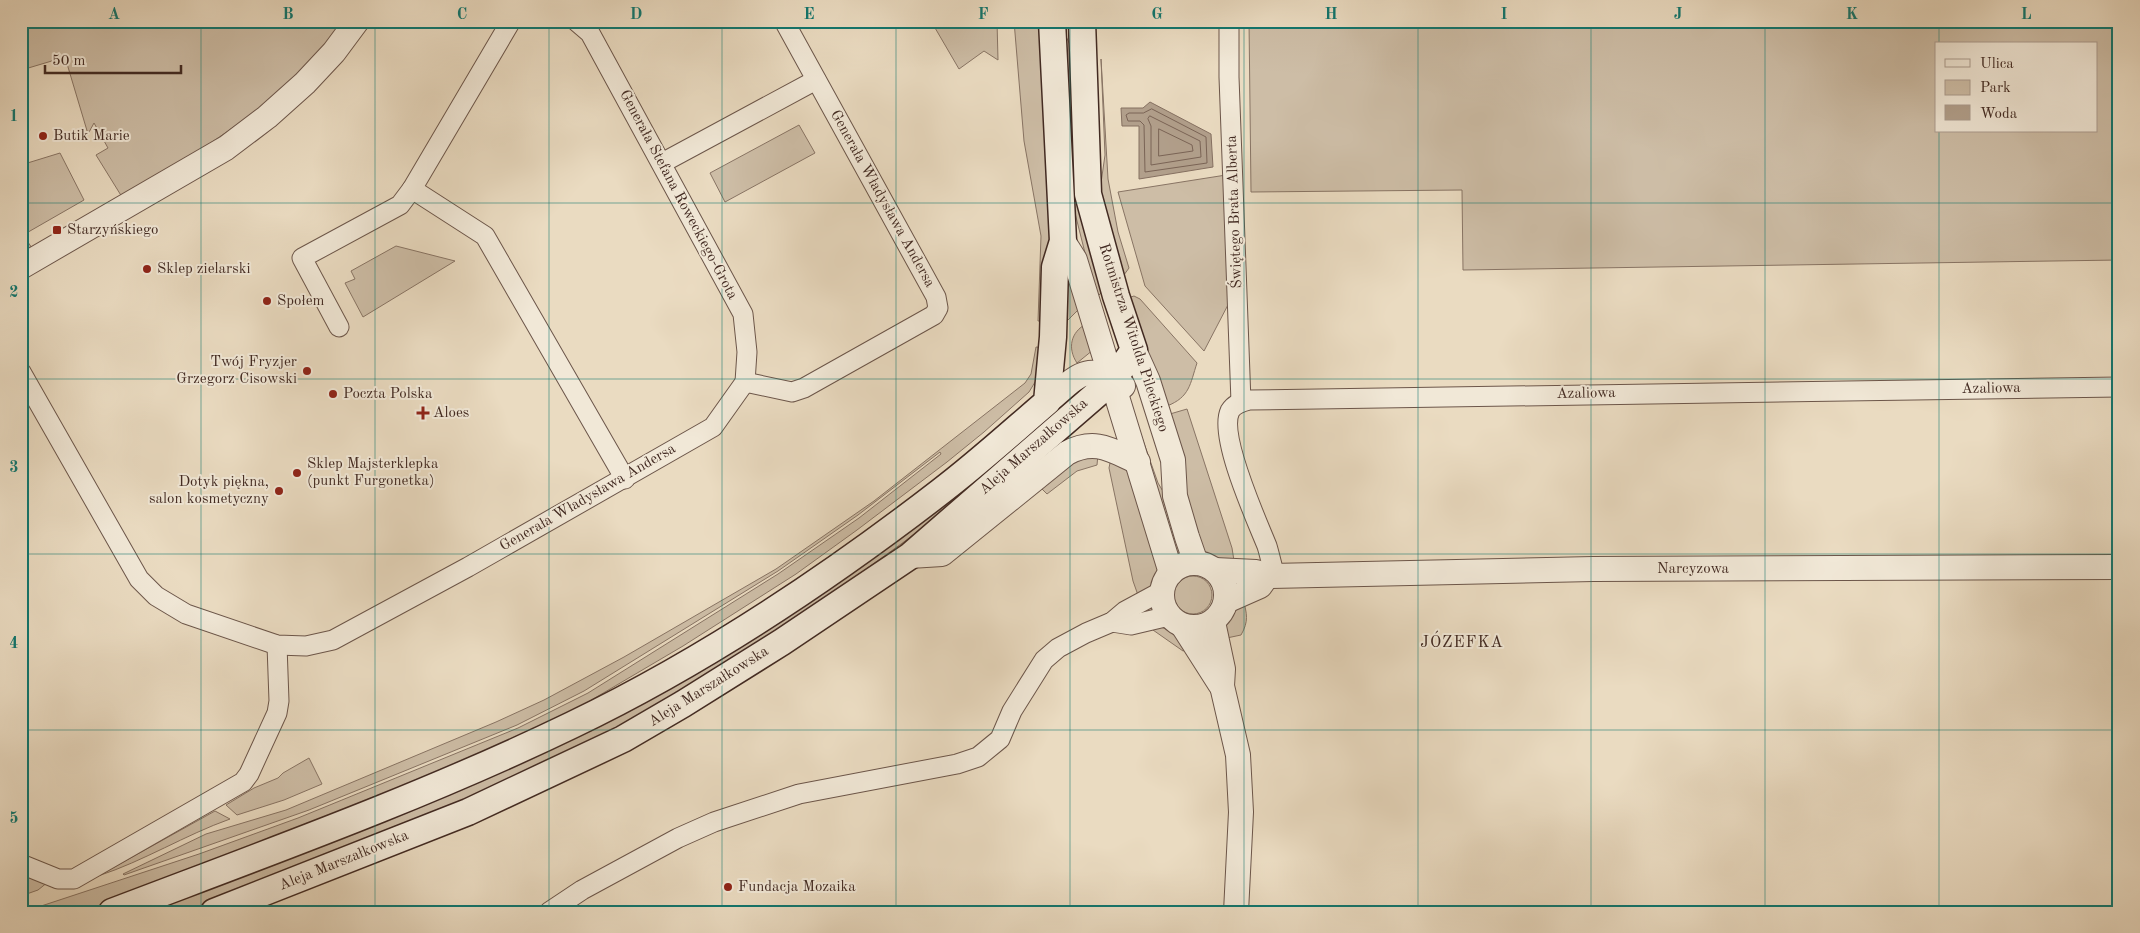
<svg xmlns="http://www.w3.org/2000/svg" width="2140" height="933" viewBox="0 0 2140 933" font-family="'Old Standard TT',serif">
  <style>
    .green { fill: #cdbda6; stroke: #887464; fill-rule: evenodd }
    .water { fill: #b19f8b; stroke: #857061 }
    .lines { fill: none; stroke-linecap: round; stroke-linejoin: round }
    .shore { stroke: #7a6456; stroke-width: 1 }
    .minor-casing { stroke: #6c564a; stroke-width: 21 }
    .tertiary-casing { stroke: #6c564a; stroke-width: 26 }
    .secondary-casing { stroke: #422a22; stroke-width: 29 }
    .minor { stroke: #f1e8d7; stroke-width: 19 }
    .tertiary { stroke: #f1e8d7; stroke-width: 24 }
    .secondary { stroke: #f1e8d7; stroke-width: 26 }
    .grid { fill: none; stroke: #0f766e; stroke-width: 1; stroke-opacity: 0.55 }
    .poi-dot { fill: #8f2418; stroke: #f1e8d7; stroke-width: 2 }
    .labels { text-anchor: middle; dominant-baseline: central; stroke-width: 4; stroke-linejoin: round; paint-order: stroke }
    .poi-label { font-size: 15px; fill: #422a22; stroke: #f1e8d7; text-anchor: start }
    .street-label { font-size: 15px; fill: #422a22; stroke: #f1e8d7 }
    .neighbourhood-label { font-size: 16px; letter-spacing: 1px; fill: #422a22; stroke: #f1e8d7 }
    .neatline { fill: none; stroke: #0f766e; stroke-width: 2 }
    .grid-label { font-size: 16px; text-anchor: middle; font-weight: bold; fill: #0f766e }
  </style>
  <rect width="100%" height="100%" fill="#eadbc1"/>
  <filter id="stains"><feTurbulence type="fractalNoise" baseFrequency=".004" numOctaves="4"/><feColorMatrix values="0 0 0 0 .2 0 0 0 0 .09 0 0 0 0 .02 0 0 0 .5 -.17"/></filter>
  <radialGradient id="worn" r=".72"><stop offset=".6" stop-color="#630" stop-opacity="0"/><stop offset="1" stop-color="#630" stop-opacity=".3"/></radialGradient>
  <g class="green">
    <path d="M21,21H334L337,23V28C329,44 313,59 300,71C248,124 186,159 122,197L96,155L108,148L94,123L88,134L65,57L25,69L21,73Z"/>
    <path d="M931,21H997L998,60L984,51L959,69Z"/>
    <path d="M1014,21H1041L1050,226L1045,321H1038L1041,236L1024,141Z"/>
    <path d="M1249,21H2119V260L1463,270L1462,190L1251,192ZM1936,44H2096V131H1936Z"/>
    <path d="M1063,30L1071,47L1104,290L1098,296L1088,265L1073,205Z"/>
    <path d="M1101,59L1108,179L1118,232L1129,268L1121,279L1100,190L1105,155Z"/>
    <path d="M799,125L815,153L725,202L710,173Z"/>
    <path d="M60,153L84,200L23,235L32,248L21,254V165Z"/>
    <path d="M1226,175L1230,301L1204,351L1145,286L1118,192Z"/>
    <path d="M396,246L455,261L363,317L345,283L355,279L351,271Z"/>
    <path d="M1062,261L1080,308L1063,325Z"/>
    <path d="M1134,296L1140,299L1197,363C1190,384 1190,397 1167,406L1128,298Z"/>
    <path d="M1086,324L1093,350L1077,363C1067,348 1071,332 1086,324Z"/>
    <path d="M1036,347L1045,348L1040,374L1029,392L984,432L947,462L857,530L796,574L683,646L566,715L494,751L174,878L82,912H23L199,854L298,818L518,728L588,693L778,574L859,518L941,454L940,452L858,515L778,571L584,691L517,725L309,810L124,875L123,874L206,834L286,810L496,722L544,700L624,657L776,569L874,501L1025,383L1031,374Z"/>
    <path d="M1075,390L1079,396L929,523L901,544L799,617L644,717L397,831L186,912H140L574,735Z"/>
    <path d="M1187,409L1232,548L1235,567L1211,559L1201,551L1167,417L1170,414Z"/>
    <path d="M1139,429L1158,483L1170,503L1184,557L1174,559Z"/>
    <path d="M1098,454L1097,465L1077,471L1047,494L1037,484L1057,467Z"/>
    <path d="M1111,458C1116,461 1123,465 1127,470C1134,479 1158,549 1159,562C1161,577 1150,590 1139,598L1133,581L1109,468Z"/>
    <circle cx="1193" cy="595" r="19"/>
    <path d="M1243,599C1247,614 1249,621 1241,635L1222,639C1224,622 1230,610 1243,599Z"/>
    <path d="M1154,625L1173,631L1193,647L1183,651L1153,630L1151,626Z"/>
    <path d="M309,758L322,784L284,800L237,815L226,805L254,788L278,778L283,773Z"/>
    <path d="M215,811L230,819C185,835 144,861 98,876Z"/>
    <path d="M21,871L48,882L38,890L21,896Z"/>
  </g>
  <path class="water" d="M1150,102L1211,134L1213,167L1139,179V126H1122L1121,108H1143Z"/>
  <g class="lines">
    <g class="shore">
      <path d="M1152,109L1206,137L1207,163L1145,172L1144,125L1140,121H1128L1126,115L1129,113H1143Z"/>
      <path d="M1150,116L1200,141L1201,157L1151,165V126L1148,119Z"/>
      <path d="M1159,129L1192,145L1193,151L1159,156Z"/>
    </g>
    <defs>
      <g id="minor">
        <path d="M576,21L590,33L743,314L747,352L745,382"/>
        <path d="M1229,21V77L1241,402"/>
        <path d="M662,163L816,80"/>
        <path d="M412,189L485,236L625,479"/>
        <path d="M339,327L302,258L400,205L412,189L511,21"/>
        <path d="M21,372L139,579L156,596L186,614L277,645L306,646L333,640L468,567L713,427L745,382L792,392L804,388L934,315L938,308L936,297L784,21"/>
        <path d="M1275,576C1272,566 1270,556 1267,546C1257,521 1218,436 1230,411C1234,404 1241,402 1249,400L2119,387"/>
        <path d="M1112,622L1131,625L1169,616"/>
        <path d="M21,864L58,879H74L243,782L249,774L277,713L279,701L277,645"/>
        <path d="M549,912L582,890L678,838L714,822L799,794L957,764L978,757L1000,739L1012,711L1044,660L1058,648L1086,633L1112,622L1125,611L1162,591"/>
      </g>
      <g id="tertiary">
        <path d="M1063,241L1075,260L1171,573"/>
        <path d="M21,267L226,148L267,117L305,83L334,52L357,21"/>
        <path d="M1134,350L1148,381L1173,460L1175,496L1187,537L1196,563"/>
        <path d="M1047,402C1076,378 1086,359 1123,386"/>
        <path d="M910,556L942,554L1067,453C1095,438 1111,450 1138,462"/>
        <circle cx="1194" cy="595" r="32"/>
        <path d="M1215,570L1256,572L1271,576L1593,569L2119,567"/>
        <path d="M1226,601L1260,586L1267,576"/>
        <path d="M1213,622L1223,669L1222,686L1238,755L1241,812L1236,912"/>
        <path d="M1183,626L1220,684"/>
      </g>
      <g id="secondary">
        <path d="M112,912C267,853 423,797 572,725C701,663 826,580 940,492C977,464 1012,432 1047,402L1053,337L1055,267L1063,241L1052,21"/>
        <path d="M214,912L468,812L623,739L683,704L782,642L910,556L1113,380L1134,350L1116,296L1088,194L1082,21"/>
      </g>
    </defs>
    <use href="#minor" class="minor-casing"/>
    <use href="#tertiary" class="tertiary-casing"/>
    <use href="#secondary" class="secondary-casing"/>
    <use href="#minor" class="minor"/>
    <use href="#tertiary" class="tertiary"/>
    <use href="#secondary" class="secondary"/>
  </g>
  <path class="grid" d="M201,21V912M375,21V912M549,21V912M722,21V912M896,21V912M1070,21V912M1244,21V912M1418,21V912M1591,21V912M1765,21V912M1939,21V44M1939,131V912M21,203H2119M21,379H2119M21,554H2119M21,730H2119"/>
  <g class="poi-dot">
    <circle cx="43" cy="136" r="5"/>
    <rect x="52" y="225" width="10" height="10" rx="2.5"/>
    <circle cx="147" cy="269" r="5"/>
    <circle cx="267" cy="301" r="5"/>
    <circle cx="307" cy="371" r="5"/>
    <circle cx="333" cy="394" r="5"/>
    <path d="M420.5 405.5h5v5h5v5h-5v5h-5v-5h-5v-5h5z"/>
    <circle cx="297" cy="473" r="5"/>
    <circle cx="279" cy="491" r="5"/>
    <circle cx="728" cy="887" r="5"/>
  </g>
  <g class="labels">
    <g class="poi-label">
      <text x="53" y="136">Butik Marie</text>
      <text x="67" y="230">Starzyńskiego</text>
      <text x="157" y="269">Sklep zielarski</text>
      <text x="277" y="301">Społem</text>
      <text x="297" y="362" text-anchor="end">Twój Fryzjer<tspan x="297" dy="17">Grzegorz Cisowski</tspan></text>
      <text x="343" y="394">Poczta Polska</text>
      <text x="433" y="413">Aloes</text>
      <text x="307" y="464">Sklep Majsterklepka<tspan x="307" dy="17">(punkt Furgonetka)</tspan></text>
      <text x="269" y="482" text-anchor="end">Dotyk piękna,<tspan x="269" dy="17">salon kosmetyczny</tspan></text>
      <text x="738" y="887">Fundacja Mozaika</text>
    </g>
    <g class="street-label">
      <text transform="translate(678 195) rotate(62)">Generała Stefana Roweckiego-Grota</text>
      <text transform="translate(882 199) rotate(61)">Generała Władysława Andersa</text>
      <text transform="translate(1235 212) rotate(-92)">Świętego Brata Alberta</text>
      <text transform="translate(1133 338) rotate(72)">Rotmistrza Witolda Pileckiego</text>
      <text transform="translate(1991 389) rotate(-1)">Azaliowa</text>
      <text transform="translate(1586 394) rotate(-1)">Azaliowa</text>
      <text transform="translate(1034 447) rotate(-41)">Aleja Marszałkowska</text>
      <text transform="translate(588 498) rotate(-30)">Generała Władysława Andersa</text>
      <text x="1693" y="569">Narcyzowa</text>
      <text transform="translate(709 687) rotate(-32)">Aleja Marszałkowska</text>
      <text transform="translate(344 861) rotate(-22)">Aleja Marszałkowska</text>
    </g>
    <g class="neighbourhood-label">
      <text x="1462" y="643">JÓZEFKA</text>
    </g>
  </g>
  <rect width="2140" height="933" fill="none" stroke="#eadbc1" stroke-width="55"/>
  <rect x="1935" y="42" width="162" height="90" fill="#f1e8d7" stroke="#ab9c8f"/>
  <rect x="1945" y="59" width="25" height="8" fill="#f1e8d7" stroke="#ab9c8f"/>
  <text x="1980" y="68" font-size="15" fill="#422a22">Ulica</text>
  <rect x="1945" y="80" width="25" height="15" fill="#cdbda6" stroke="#ab9c8f"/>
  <text x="1980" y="92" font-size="15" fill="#422a22">Park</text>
  <rect x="1945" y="105" width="25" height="15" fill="#b19f8b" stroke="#ab9c8f"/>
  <text x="1980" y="118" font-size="15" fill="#422a22">Woda</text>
  <path d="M45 65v8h136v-8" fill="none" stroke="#422a22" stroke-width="2.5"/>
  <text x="52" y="65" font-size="15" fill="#422a22" stroke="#f1e8d7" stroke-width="4" paint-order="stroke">50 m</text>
  <rect x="28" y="28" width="2084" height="878" class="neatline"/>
  <g class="grid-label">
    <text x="114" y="19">A</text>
    <text x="288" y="19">B</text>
    <text x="462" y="19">C</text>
    <text x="636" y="19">D</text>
    <text x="809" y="19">E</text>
    <text x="983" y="19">F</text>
    <text x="1157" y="19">G</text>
    <text x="1331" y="19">H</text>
    <text x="1504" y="19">I</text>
    <text x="1678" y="19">J</text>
    <text x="1852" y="19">K</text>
    <text x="2026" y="19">L</text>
    <text x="14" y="121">1</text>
    <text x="14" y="297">2</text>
    <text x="14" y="472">3</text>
    <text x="14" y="648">4</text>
    <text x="14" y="823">5</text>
  </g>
  <rect width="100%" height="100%" filter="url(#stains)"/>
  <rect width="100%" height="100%" fill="url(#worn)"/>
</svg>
